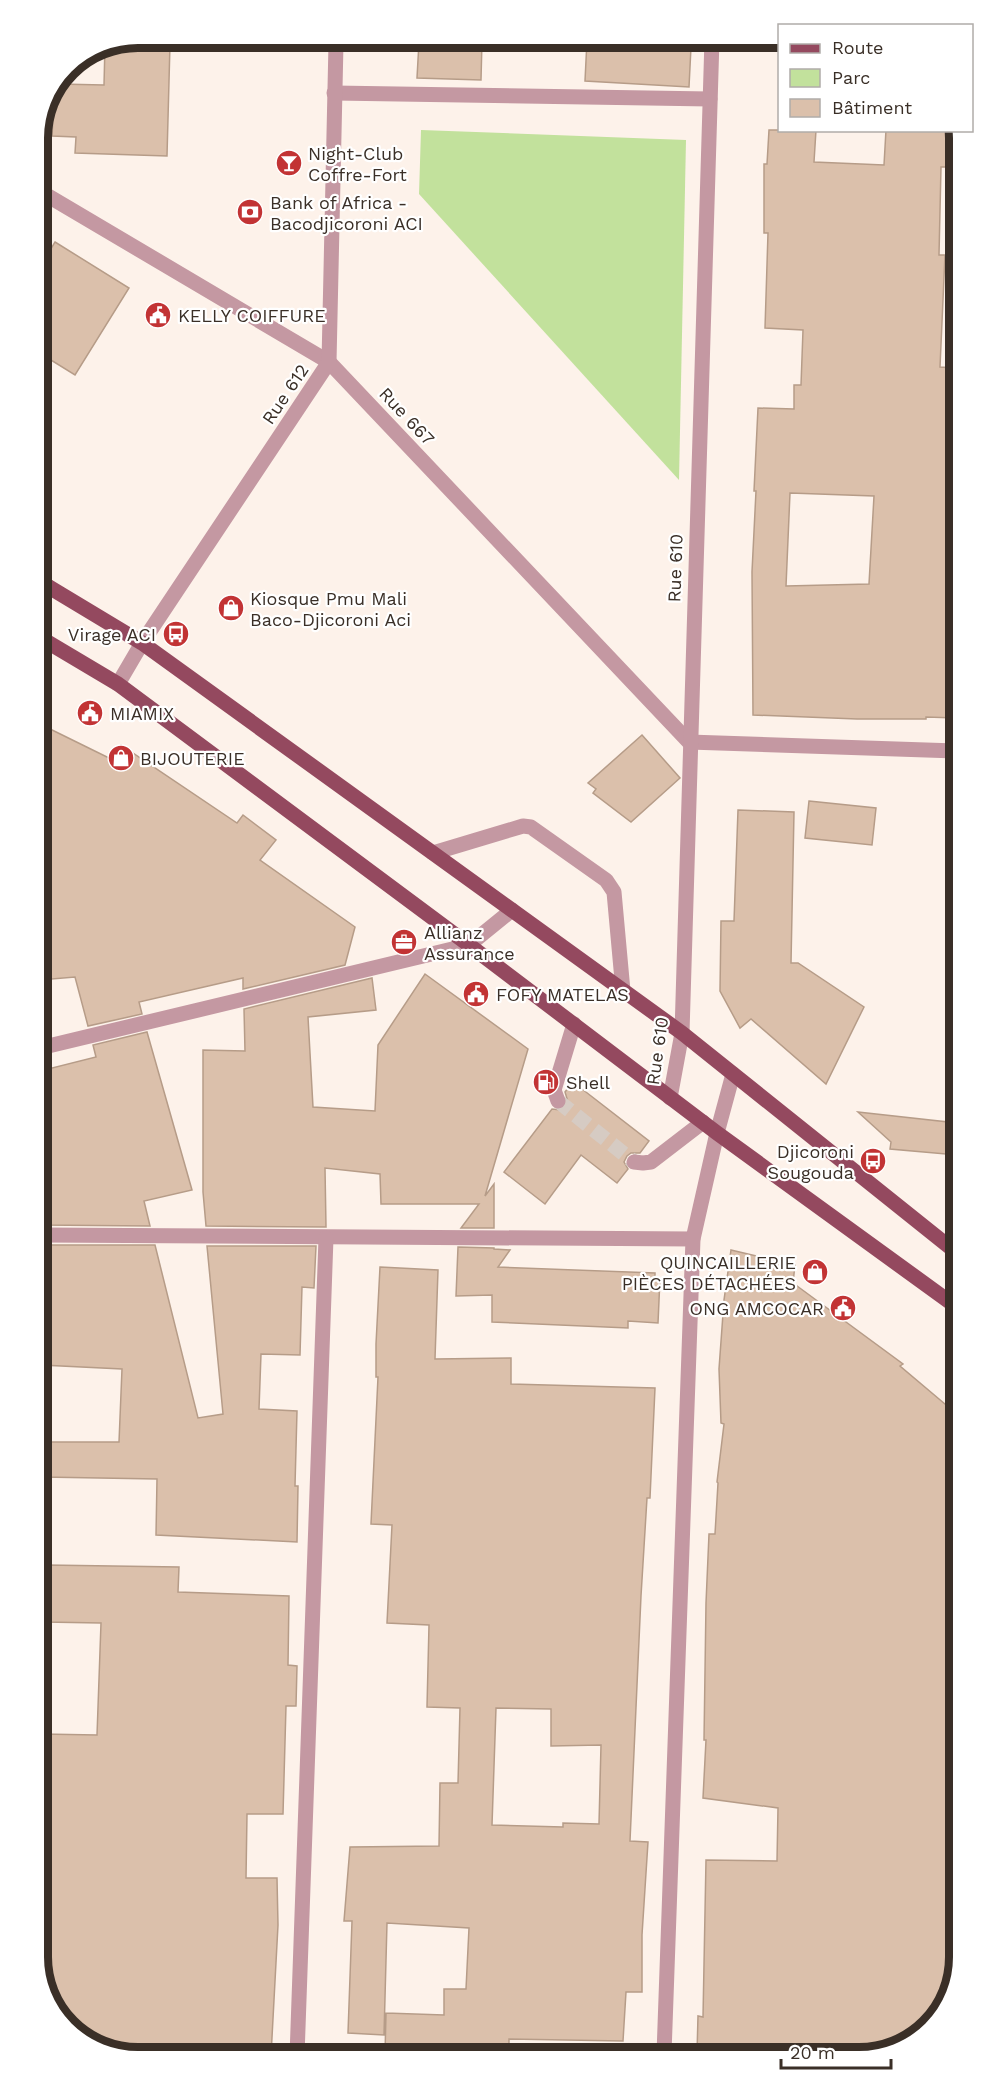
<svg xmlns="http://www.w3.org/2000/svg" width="997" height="2095" viewBox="0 0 997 2095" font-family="'Work Sans',sans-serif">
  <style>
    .green { fill: #c2e19c }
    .building { fill: #dbc0ab; stroke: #b69c88; stroke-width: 1.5; fill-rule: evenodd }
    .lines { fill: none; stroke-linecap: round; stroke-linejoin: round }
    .minor-tunnel { stroke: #d6cbc3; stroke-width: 15; stroke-dasharray: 15 8; stroke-linecap: butt }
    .minor { stroke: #c498a2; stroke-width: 15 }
    .major { stroke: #94495f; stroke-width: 15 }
    .labels { text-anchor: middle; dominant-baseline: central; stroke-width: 4.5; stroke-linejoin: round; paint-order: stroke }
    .poi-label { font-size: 18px; fill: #3a2f27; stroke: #fff; text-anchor: start }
    .street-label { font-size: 18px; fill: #3a2f27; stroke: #fff }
    .rim { fill: none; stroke: #3a2f27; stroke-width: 8 }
  </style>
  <rect width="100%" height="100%" fill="#fdf2ea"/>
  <path class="green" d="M421,130L686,140L679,480L419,194Z"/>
  <g class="building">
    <path d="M587,40H679L678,45L691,47L689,87L585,81Z"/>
    <path d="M482,41L481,80L417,78L419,42Z"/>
    <path d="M170,44L167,156L75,153L76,137L52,136L54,97L59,84L104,85L105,45Z"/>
    <path d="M769,130H816L814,162L884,165L886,130H954V167H941L939,255H945L940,367L955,368L956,718L926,717V719H857L753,715L752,572L756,491H754L758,408L794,409V385H801L803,330L765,328L768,233H764V164H767ZM790,493L874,496L869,584L786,586Z"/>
    <path d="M55,242L129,288L75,375L38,352V270Z"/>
    <path d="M46,727L111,759L121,745L237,823L243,815L276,840L260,860L355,927L345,965L243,989V978L139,1002L142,1014L88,1026L75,977L40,980V853L48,811H42Z"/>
    <path d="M642,735L680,778L631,822L593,793L596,789L588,783Z"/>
    <path d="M809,801L876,808L872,845L805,838Z"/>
    <path d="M738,810L794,812L791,963H798L864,1007L826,1084L751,1019L740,1028L720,991L721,921H734Z"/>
    <path d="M425,974L528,1049L485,1196L494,1184V1228H461L479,1204H381L380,1174L325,1168L326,1227L206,1226L203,1192V1050L245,1051L244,1009L372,978L376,1010L308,1017L313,1107L375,1111L378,1045Z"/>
    <path d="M147,1032L192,1190L144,1201L150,1226L41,1225L40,1071L96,1057L93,1045Z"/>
    <path d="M573,1082L649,1141L640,1153H631L627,1156L624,1162L628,1169L617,1183L581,1155L545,1204L504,1172L552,1109L561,1110L566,1107L568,1102L565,1092Z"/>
    <path d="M858,1112L957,1123V1155L890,1149L891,1142Z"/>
    <path d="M41,1245H155L198,1418L223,1414L207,1246H316L314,1288L302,1287L300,1355L261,1354L259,1409L297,1411L295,1486H298L297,1542L156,1535L157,1479L42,1477L41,1442H119L122,1369L41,1365Z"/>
    <path d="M458,1247L494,1248V1249L510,1250L498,1267L655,1273V1277L660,1278L658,1323L628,1321V1328L492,1322V1295L456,1296Z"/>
    <path d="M731,1250L795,1265L793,1283L903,1364L900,1366L958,1415L959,1957L939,2018L892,2052L697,2053L698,2016L703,2017L706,1860L777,1861L778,1808L703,1798L706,1740H704L706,1603L709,1534H715L718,1483L717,1482L724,1424L721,1423L719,1369L724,1300Z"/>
    <path d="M380,1267L438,1270L435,1359L511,1358V1384L655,1388L650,1498H647L641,1596L630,1841L648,1842L642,1935V1992H626L623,2041L509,2039V2055L385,2054L386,2013L444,2015V1989H466L469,1928L387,1923L384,2035L348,2033L352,1921H344L350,1847L439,1846L440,1783H458L460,1708L427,1707L429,1625L387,1623L392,1525L371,1524L378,1377H376V1344ZM496,1708L551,1709V1746L601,1745L599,1824L563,1823V1827L492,1825Z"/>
    <path d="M46,1565L179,1567L178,1592L289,1596L288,1665L297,1666L296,1706H286L283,1814H247L246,1878H277L278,1925L271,2056L131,2057L77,2037L43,1990L42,1734L97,1735L101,1623L44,1622Z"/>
  </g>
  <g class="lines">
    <path class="minor-tunnel" d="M558,1101L634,1162"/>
    <g class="minor">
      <path d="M334,93L710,99"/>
      <path d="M38,190L329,362L689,742L956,751"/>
      <path d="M39,598L49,587"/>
      <path d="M118,684L142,643L329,362L336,43"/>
      <path d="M433,853L523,826L531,827L606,880L614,892L623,991"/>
      <path d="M40,1048L469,945L512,910"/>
      <path d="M670,1098L682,1033L712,39"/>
      <path d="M558,1101L554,1090L574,1024"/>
      <path d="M634,1162L643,1163L651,1162L703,1122"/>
      <path d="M41,1235L693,1239"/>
      <path d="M664,2054L693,1239L717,1133L733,1074"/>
      <path d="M297,2056L326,1238"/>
    </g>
    <g class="major">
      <path d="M39,581L142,643L682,1033L957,1253"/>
      <path d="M39,637L118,684L469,945L717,1133L958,1308"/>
    </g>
  </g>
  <defs>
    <symbol id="bar-disc" viewBox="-11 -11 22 22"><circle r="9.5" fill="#c23334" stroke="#fff"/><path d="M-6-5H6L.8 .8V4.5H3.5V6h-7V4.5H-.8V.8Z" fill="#fff"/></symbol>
    <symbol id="bank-disc" viewBox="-11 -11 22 22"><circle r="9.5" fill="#c23334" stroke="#fff"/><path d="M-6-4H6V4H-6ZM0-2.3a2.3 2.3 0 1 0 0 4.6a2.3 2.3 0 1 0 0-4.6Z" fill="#fff"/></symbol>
    <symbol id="civic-disc" viewBox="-11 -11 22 22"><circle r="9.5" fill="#c23334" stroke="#fff"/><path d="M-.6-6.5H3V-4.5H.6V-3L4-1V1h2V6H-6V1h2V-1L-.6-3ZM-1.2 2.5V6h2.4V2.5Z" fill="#fff"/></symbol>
    <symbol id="shop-disc" viewBox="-11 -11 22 22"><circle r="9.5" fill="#c23334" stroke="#fff"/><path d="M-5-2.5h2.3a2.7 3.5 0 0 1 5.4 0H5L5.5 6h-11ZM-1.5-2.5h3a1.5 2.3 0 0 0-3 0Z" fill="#fff"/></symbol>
    <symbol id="bus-disc" viewBox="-11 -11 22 22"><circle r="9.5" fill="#c23334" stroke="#fff"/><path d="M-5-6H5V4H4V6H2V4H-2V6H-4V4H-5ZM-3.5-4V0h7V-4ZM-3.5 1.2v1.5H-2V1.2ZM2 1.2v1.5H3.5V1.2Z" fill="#fff"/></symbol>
    <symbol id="office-disc" viewBox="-11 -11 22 22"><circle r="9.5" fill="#c23334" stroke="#fff"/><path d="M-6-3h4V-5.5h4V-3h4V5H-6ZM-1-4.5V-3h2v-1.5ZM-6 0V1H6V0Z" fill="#fff"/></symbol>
    <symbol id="fuel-disc" viewBox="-11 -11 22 22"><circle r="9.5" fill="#c23334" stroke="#fff"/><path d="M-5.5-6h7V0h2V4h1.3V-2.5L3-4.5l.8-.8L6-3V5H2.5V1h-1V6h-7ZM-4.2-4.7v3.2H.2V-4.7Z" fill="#fff"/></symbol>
  </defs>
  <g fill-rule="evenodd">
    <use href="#bar-disc" x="274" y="148" width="30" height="30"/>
    <use href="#bank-disc" x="235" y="197" width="30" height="30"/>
    <use href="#civic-disc" x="143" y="300" width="30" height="30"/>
    <use href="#shop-disc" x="216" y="593" width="30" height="30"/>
    <use href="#bus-disc" x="161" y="619" width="30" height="30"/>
    <use href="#civic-disc" x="75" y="698" width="30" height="30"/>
    <use href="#shop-disc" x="106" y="743" width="30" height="30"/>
    <use href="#office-disc" x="389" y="927" width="30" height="30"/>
    <use href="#civic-disc" x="461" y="979" width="30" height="30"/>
    <use href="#fuel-disc" x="531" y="1067" width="30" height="30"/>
    <use href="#bus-disc" x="858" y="1146" width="30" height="30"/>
    <use href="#shop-disc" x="800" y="1257" width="30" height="30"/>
    <use href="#civic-disc" x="828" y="1293" width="30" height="30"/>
  </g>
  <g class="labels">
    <g class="poi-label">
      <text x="308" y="153">Night-Club<tspan x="308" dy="21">Coffre-Fort</tspan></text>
      <text x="270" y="202">Bank of Africa -<tspan x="270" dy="21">Bacodjicoroni ACI</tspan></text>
      <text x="178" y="315">KELLY COIFFURE</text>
      <text x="250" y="598">Kiosque Pmu Mali<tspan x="250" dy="21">Baco-Djicoroni Aci</tspan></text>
      <text x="156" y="634" text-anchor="end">Virage ACI</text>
      <text x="110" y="713">MIAMIX</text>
      <text x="140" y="758">BIJOUTERIE</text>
      <text x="424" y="932">Allianz<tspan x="424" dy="21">Assurance</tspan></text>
      <text x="496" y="994">FOFY MATELAS</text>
      <text x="566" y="1082">Shell</text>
      <text x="854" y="1151" text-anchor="end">Djicoroni<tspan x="854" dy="21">Sougouda</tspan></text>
      <text x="796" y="1262" text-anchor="end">QUINCAILLERIE<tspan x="796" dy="21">PIÈCES DÉTACHÉES</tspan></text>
      <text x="824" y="1308" text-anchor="end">ONG AMCOCAR</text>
    </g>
    <g class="street-label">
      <text transform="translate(285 394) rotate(-56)">Rue 612</text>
      <text transform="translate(407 416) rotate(47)">Rue 667</text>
      <text transform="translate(675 568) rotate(-88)">Rue 610</text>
      <text transform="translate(657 1051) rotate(-82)">Rue 610</text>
    </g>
  </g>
  <path d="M0 0H997V2095H0ZM138 48H859A90 90 0 0 1 949 138V1957A90 90 0 0 1 859 2047H138A90 90 0 0 1 48 1957V138A90 90 0 0 1 138 48Z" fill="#fff" fill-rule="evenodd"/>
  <path class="rim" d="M138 48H859A90 90 0 0 1 949 138V1957A90 90 0 0 1 859 2047H138A90 90 0 0 1 48 1957V138A90 90 0 0 1 138 48Z"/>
  <rect x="778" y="24" width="195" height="108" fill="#ffffff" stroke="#b0aca9" stroke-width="1.5"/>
  <rect x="790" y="44" width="30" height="9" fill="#94495f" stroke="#b0aca9" stroke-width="1.5"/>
  <text x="832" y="54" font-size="18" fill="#3a2f27">Route</text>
  <rect x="790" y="69" width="30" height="18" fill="#c2e19c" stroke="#b0aca9" stroke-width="1.5"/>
  <text x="832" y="84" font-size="18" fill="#3a2f27">Parc</text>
  <rect x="790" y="99" width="30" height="18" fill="#dbc0ab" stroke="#b0aca9" stroke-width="1.5"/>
  <text x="832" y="114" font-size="18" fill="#3a2f27">Bâtiment</text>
  <path d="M781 2059v9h110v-9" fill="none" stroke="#3a2f27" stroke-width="3"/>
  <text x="790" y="2059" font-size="18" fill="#3a2f27" stroke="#ffffff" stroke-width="4.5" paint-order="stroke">20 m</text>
</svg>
